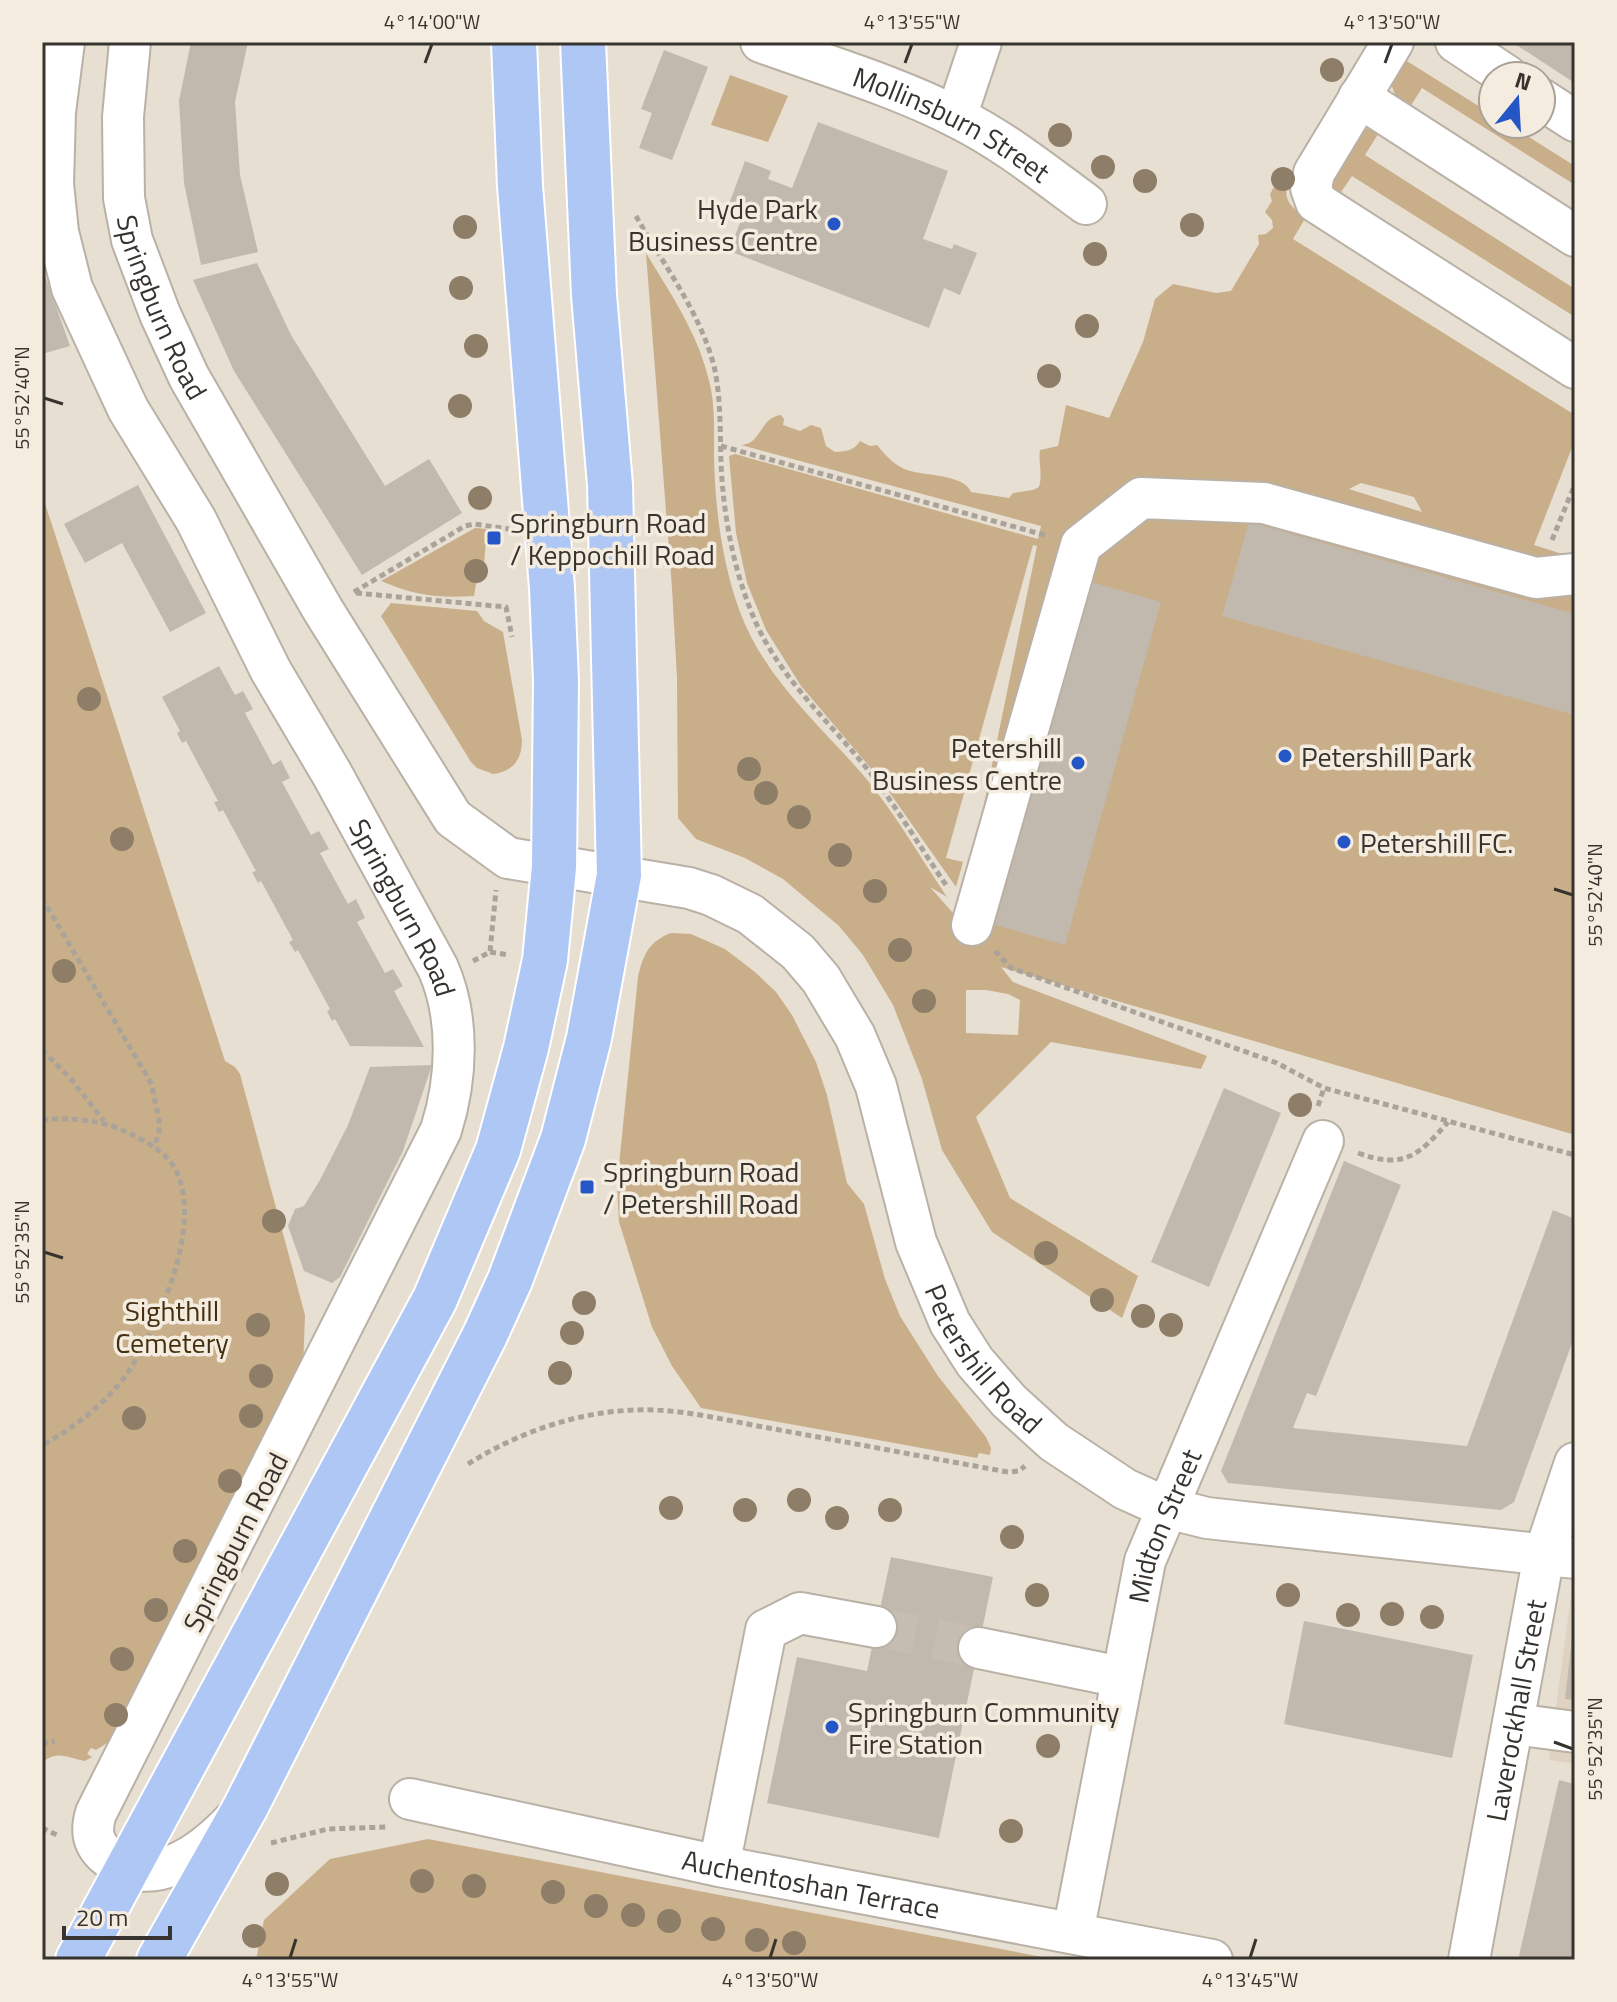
<svg xmlns="http://www.w3.org/2000/svg" width="1617" height="2002" viewBox="0 0 1617 2002" font-family="'Titillium Web',sans-serif">
  <style>
    .built { fill: #e0d2c0 }
    .green { fill: #c9ae8a; fill-rule: evenodd }
    .building { fill: #c2b9ae }
    .lines { fill: none; stroke-linecap: round; stroke-linejoin: round }
    .minor-tunnel { stroke: #c5bdb2; stroke-width: 40; stroke-dasharray: 40 20; stroke-linecap: butt }
    .minor-casing { stroke: #bab1a6; stroke-width: 44 }
    .major-casing { stroke: #fff; stroke-width: 48 }
    .path { stroke: #aaa399; stroke-width: 5; stroke-dasharray: 6 4; stroke-linecap: butt }
    .minor { stroke: #fff; stroke-width: 40 }
    .major { stroke: #afc7f5; stroke-width: 44 }
    .tree { fill: #8e7e67 }
    .ticks { fill: none; stroke: #37342f; stroke-width: 3 }
    .poi-dot { fill: #2457c5; stroke: #f5ece0; stroke-width: 3 }
    .labels { text-anchor: middle; dominant-baseline: central; stroke-width: 7; stroke-linejoin: round; paint-order: stroke }
    .street-label { font-size: 28px; fill: #37342f; stroke: #f5ece0 }
    .poi-label { font-size: 28px; fill: #37342f; stroke: #f5ece0; text-anchor: start }
    .park-label { font-size: 28px; fill: #442f0e; stroke: #f5ece0 }
    .neatline { fill: none; stroke: #37342f; stroke-width: 3 }
    .ticks-label { font-size: 20px; text-anchor: middle; fill: #37342f }
  </style>
  <rect width="100%" height="100%" fill="#e8dfd3"/>
  <path class="built" d="M1571,1596H1575V1764L1549,1760Z"/>
  <g class="green">
    <path d="M1402,58L1493,115V124H1508L1575,166V185L1422,88L1410,107L1396,97L1391,84Z"/>
    <path d="M730,75L788,96L768,142L711,125Z"/>
    <path d="M1371,128L1380,131L1365,155L1575,289V317L1352,176L1337,198L1329,187L1362,130Z"/>
    <path d="M1288,179C1283,200 1289,206 1306,217L1293,239L1575,415V440L1534,545L1575,558V1135L1001,967L1013,982L1207,1056L1201,1069L1051,1042L976,1117L1010,1198L1138,1276L1122,1318L992,1232L942,1150L922,1079L893,1005L863,955L839,926L783,879L745,858L696,839L678,818L677,678L672,588L646,253C672,296 701,338 711,389C715,411 714,434 714,456C715,508 722,563 740,612C765,679 819,724 864,776C895,813 920,857 947,897L930,887L960,921L1037,546L1033,545L946,858L963,862L956,887L880,779L801,686L766,630L747,583L736,533L729,456L735,454L1038,539L1041,526L741,445C762,444 760,417 781,415L784,419L783,425L800,431L811,425L821,428L826,446L835,452C846,451 854,451 860,441L870,446L877,445C885,455 895,466 907,470C924,476 964,474 971,492L1009,498L1013,493L1033,490L1039,487C1043,474 1038,463 1040,450L1058,446L1066,405L1109,418L1143,342L1155,299L1173,284L1216,293L1231,291L1259,244L1258,235L1266,234L1273,228L1272,220L1265,212L1272,201L1270,194L1274,187L1282,185ZM1361,483L1414,497L1422,512L1349,489ZM966,990H986L1008,994L1020,1000L1018,1035L966,1033Z"/>
    <path d="M42,494L225,1061L235,1067L240,1074L305,1315L303,1370L120,1735L96,1750L91,1748L87,1754L92,1757L85,1761C69,1758 56,1749 42,1763Z"/>
    <path d="M475,528L487,529L483,576L476,584L474,596C437,598 416,596 381,581Z"/>
    <path d="M391,603L477,611L484,621L503,632L522,740C522,759 513,772 493,774L477,768L471,762L381,616Z"/>
    <path d="M671,933L691,934L725,949L755,972L776,992L792,1015L816,1062L827,1095L847,1183L864,1204L885,1279L900,1316L938,1376L986,1437L991,1448L990,1455L979,1453L977,1458L701,1408L672,1366L652,1327L619,1222L617,1185L638,977C643,955 649,941 671,933Z"/>
    <path d="M428,1839L1058,1960H256L264,1920L330,1859Z"/>
  </g>
  <g class="building">
    <path d="M191,42H248L235,102L240,175L258,252L201,265L184,183L179,101Z"/>
    <path d="M1512,42H1575V78L1573,82Z"/>
    <path d="M664,50L708,67L672,160L639,148L652,113L641,109Z"/>
    <path d="M818,122L948,171L923,239L952,249L954,244L977,253L960,295L944,288L929,328L729,251L745,210L729,204L745,161L771,171L768,179L792,188Z"/>
    <path d="M257,263L291,335L385,486L429,459L462,513L362,575L234,371L193,280Z"/>
    <path d="M42,267L70,346L42,354Z"/>
    <path d="M138,485L206,613L170,632L122,543L85,563L64,524Z"/>
    <path d="M1249,522L1575,614V715L1222,616Z"/>
    <path d="M1091,582L1161,602L1065,945L995,925Z"/>
    <path d="M219,666L235,695L243,691L253,709L245,713L273,765L281,760L290,778L282,782L311,835L319,831L329,849L320,853L348,904L356,899L365,918L357,922L385,973L393,969L403,986L394,991L424,1047L350,1046L335,1019L332,1021L327,1011L330,1009L298,950L295,952L289,942L293,940L261,881L258,883L252,872L256,871L223,810L219,812L214,802L218,801L186,741L182,743L177,733L180,731L162,697Z"/>
    <path d="M432,1065L403,1151L340,1277L332,1283L304,1271L288,1226L295,1209L304,1206L320,1180L348,1125L370,1067Z"/>
    <path d="M1224,1088L1281,1113L1209,1287L1151,1262Z"/>
    <path d="M1344,1161L1401,1185L1316,1396L1307,1393L1293,1428L1467,1446L1553,1210L1575,1219V1335L1514,1502L1501,1510L1228,1483L1221,1471Z"/>
    <path d="M891,1557L993,1577L939,1838L767,1803L797,1657L867,1671Z"/>
    <path d="M1304,1621L1473,1655L1452,1758L1284,1724Z"/>
    <path d="M1573,1628H1575V1700L1565,1699Z"/>
    <path d="M1559,1780L1575,1784V1960H1521L1519,1956Z"/>
  </g>
  <g class="lines">
    <path class="minor-tunnel" d="M876,1627L979,1648"/>
    <defs>
      <g id="minor">
        <path id="s1" d="M64,42L55,112L53,184L58,232L72,288L128,409L196,520L271,671L332,774L438,968C460,1018 457,1079 441,1130L96,1813C90,1832 93,1845 108,1857C152,1892 203,1853 234,1820"/>
        <path id="s2" d="M130,42L123,117L124,198L132,240L160,314L189,377L323,610L453,818L508,858L689,888L711,895L750,914L798,952L821,979L855,1036L876,1086L916,1242L950,1323L975,1362L1009,1401L1054,1442L1125,1489L1167,1508L1207,1518L1575,1558"/>
        <path id="s3" d="M761,42C827,66 896,86 958,118C1004,141 1044,173 1086,204"/>
        <path d="M1393,42L1314,173L1311,188L1316,202L1575,368"/>
        <path d="M1456,42L1507,76"/>
        <path d="M1359,97L1575,236"/>
        <path d="M1541,99L1575,121"/>
        <path d="M956,117L981,42"/>
        <path d="M972,925L1081,545L1141,498L1264,503L1536,578L1575,574"/>
        <path d="M979,1648L1121,1677"/>
        <path d="M1514,1724L1575,1732"/>
        <path id="s4" d="M410,1799L719,1866L1212,1960"/>
        <path d="M719,1866L766,1630L800,1613L876,1627"/>
        <path id="s5" d="M1073,1933L1145,1561L1323,1141"/>
        <path id="s6" d="M1469,1960L1544,1555L1575,1463"/>
      </g>
      <g id="major">
        <path d="M78,1960L435,1299L498,1150L526,1048L545,960L554,867L556,681L552,588L520,186L514,42"/>
        <path d="M159,1960L245,1808L485,1335L510,1280L563,1139L589,1038L619,875L610,485L594,295L583,42"/>
      </g>
    </defs>
    <use href="#minor" class="minor-casing"/>
    <use href="#major" class="major-casing"/>
    <g class="path">
      <path d="M636,216C663,264 700,312 714,366C721,397 720,430 721,462C723,513 733,568 753,616C779,679 831,722 872,775C898,810 921,848 946,885"/>
      <path d="M721,446L1048,536"/>
      <path d="M1552,540L1575,484"/>
      <path d="M354,592L465,526L474,524L509,529"/>
      <path d="M356,593L506,607L512,637"/>
      <path d="M42,898L151,1083L159,1119V1133L154,1147"/>
      <path d="M995,951L1011,968L1277,1063L1324,1088L1575,1155"/>
      <path d="M490,952L509,955"/>
      <path d="M473,961L490,952L496,890"/>
      <path d="M42,1050L71,1079L104,1121"/>
      <path d="M1318,1106L1324,1088"/>
      <path d="M42,1120C73,1117 103,1120 131,1134C147,1142 165,1152 174,1167C206,1220 158,1329 126,1375C106,1403 73,1429 42,1445"/>
      <path d="M1358,1153C1404,1170 1419,1155 1448,1122"/>
      <path d="M468,1464C517,1433 576,1412 635,1410C681,1408 728,1421 774,1429C852,1443 930,1458 1008,1472L1019,1471L1025,1466"/>
      <path d="M42,1744L55,1741"/>
      <path d="M42,1828L59,1836"/>
      <path d="M271,1843L328,1829L387,1827"/>
    </g>
    <use href="#minor" class="minor"/>
    <use href="#major" class="major"/>
  </g>
  <g class="tree">
    <circle cx="1332" cy="70" r="12"/>
    <circle cx="1060" cy="135" r="12"/>
    <circle cx="1103" cy="167" r="12"/>
    <circle cx="1283" cy="179" r="12"/>
    <circle cx="1145" cy="181" r="12"/>
    <circle cx="1192" cy="225" r="12"/>
    <circle cx="465" cy="227" r="12"/>
    <circle cx="1095" cy="254" r="12"/>
    <circle cx="461" cy="288" r="12"/>
    <circle cx="1087" cy="326" r="12"/>
    <circle cx="476" cy="346" r="12"/>
    <circle cx="1049" cy="376" r="12"/>
    <circle cx="460" cy="406" r="12"/>
    <circle cx="480" cy="498" r="12"/>
    <circle cx="476" cy="571" r="12"/>
    <circle cx="89" cy="699" r="12"/>
    <circle cx="749" cy="769" r="12"/>
    <circle cx="766" cy="793" r="12"/>
    <circle cx="799" cy="817" r="12"/>
    <circle cx="122" cy="839" r="12"/>
    <circle cx="840" cy="855" r="12"/>
    <circle cx="875" cy="891" r="12"/>
    <circle cx="900" cy="950" r="12"/>
    <circle cx="64" cy="971" r="12"/>
    <circle cx="924" cy="1001" r="12"/>
    <circle cx="1300" cy="1105" r="12"/>
    <circle cx="274" cy="1221" r="12"/>
    <circle cx="1046" cy="1253" r="12"/>
    <circle cx="1102" cy="1300" r="12"/>
    <circle cx="584" cy="1303" r="12"/>
    <circle cx="1143" cy="1316" r="12"/>
    <circle cx="258" cy="1325" r="12"/>
    <circle cx="1171" cy="1325" r="12"/>
    <circle cx="572" cy="1333" r="12"/>
    <circle cx="560" cy="1373" r="12"/>
    <circle cx="261" cy="1376" r="12"/>
    <circle cx="251" cy="1416" r="12"/>
    <circle cx="134" cy="1418" r="12"/>
    <circle cx="230" cy="1481" r="12"/>
    <circle cx="799" cy="1500" r="12"/>
    <circle cx="671" cy="1508" r="12"/>
    <circle cx="745" cy="1510" r="12"/>
    <circle cx="890" cy="1510" r="12"/>
    <circle cx="837" cy="1518" r="12"/>
    <circle cx="1012" cy="1537" r="12"/>
    <circle cx="185" cy="1551" r="12"/>
    <circle cx="1037" cy="1595" r="12"/>
    <circle cx="1288" cy="1595" r="12"/>
    <circle cx="156" cy="1610" r="12"/>
    <circle cx="1392" cy="1614" r="12"/>
    <circle cx="1348" cy="1615" r="12"/>
    <circle cx="1432" cy="1617" r="12"/>
    <circle cx="122" cy="1659" r="12"/>
    <circle cx="116" cy="1715" r="12"/>
    <circle cx="1048" cy="1746" r="12"/>
    <circle cx="1011" cy="1831" r="12"/>
    <circle cx="422" cy="1881" r="12"/>
    <circle cx="277" cy="1884" r="12"/>
    <circle cx="474" cy="1886" r="12"/>
    <circle cx="553" cy="1892" r="12"/>
    <circle cx="596" cy="1906" r="12"/>
    <circle cx="633" cy="1915" r="12"/>
    <circle cx="669" cy="1921" r="12"/>
    <circle cx="713" cy="1929" r="12"/>
    <circle cx="254" cy="1936" r="12"/>
    <circle cx="757" cy="1940" r="12"/>
    <circle cx="794" cy="1943" r="12"/>
  </g>
  <path class="ticks" d="M425,63L432,44M905,63L912,44M1385,63L1392,44M44,398L63,404M1554,889L1573,895M44,1252L63,1258M1554,1742L1573,1749M290,1958L296,1939M770,1958L776,1939M1250,1958L1256,1939"/>
  <g class="poi-dot">
    <circle cx="834" cy="224" r="8"/>
    <rect x="486" y="530" width="16" height="16" rx="4"/>
    <circle cx="1285" cy="756" r="8"/>
    <circle cx="1078" cy="763" r="8"/>
    <circle cx="1344" cy="842" r="8"/>
    <rect x="579" y="1179" width="16" height="16" rx="4"/>
    <circle cx="832" cy="1727" r="8"/>
  </g>
  <g class="labels">
    <g class="street-label">
      <text stroke="none"><textPath href="#s3" startOffset="208">Mollinsburn Street</textPath></text>
      <text stroke="none"><textPath href="#s2" startOffset="272">Springburn Road</textPath></text>
      <text stroke="none"><textPath href="#s1" startOffset="952">Springburn Road</textPath></text>
      <text stroke="none"><textPath href="#s2" startOffset="1694">Petershill Road</textPath></text>
      <text stroke="none"><textPath href="#s5" startOffset="418">Midton Street</textPath></text>
      <text transform="translate(235 1542) rotate(-63)">Springburn Road</text>
      <text stroke="none"><textPath href="#s6" startOffset="254">Laverockhall Street</textPath></text>
      <text stroke="none"><textPath href="#s4" startOffset="410">Auchentoshan Terrace</textPath></text>
    </g>
    <g class="poi-label">
      <text x="818" y="208" text-anchor="end">Hyde Park<tspan x="818" dy="32">Business Centre</tspan></text>
      <text x="510" y="522">Springburn Road<tspan x="510" dy="32">/ Keppochill Road</tspan></text>
      <text x="1062" y="747" text-anchor="end">Petershill<tspan x="1062" dy="32">Business Centre</tspan></text>
      <text x="1301" y="756">Petershill Park</text>
      <text x="1360" y="842">Petershill FC.</text>
      <text x="603" y="1171">Springburn Road<tspan x="603" dy="32">/ Petershill Road</tspan></text>
      <text x="848" y="1711">Springburn Community<tspan x="848" dy="32">Fire Station</tspan></text>
    </g>
    <g class="park-label">
      <text x="172" y="1310">Sighthill<tspan x="172" dy="32">Cemetery</tspan></text>
    </g>
  </g>
  <rect width="1617" height="2002" fill="none" stroke="#f5ece0" stroke-width="88"/>
  <g transform="translate(1517 100) rotate(18)"><circle r="38" fill="#f5ece0" stroke="#a9a299" stroke-width="2"/>
  <path d="M0-6L14 30L0 20L-14 30Z" fill="#2457c5"/>
  <text y="-12" font-size="22" font-weight="bold" text-anchor="middle" fill="#37342f">N</text>
  </g>
  <path d="M64 1926v12h106v-12" fill="none" stroke="#37342f" stroke-width="4"/>
  <text x="76" y="1926" font-size="24" fill="#37342f" stroke="#f5ece0" stroke-width="6" paint-order="stroke">20 m</text>
  <rect x="44" y="44" width="1529" height="1914" class="neatline"/>
  <g class="ticks-label">
    <text x="432" y="29">4°14'00"W</text>
    <text x="912" y="29">4°13'55"W</text>
    <text x="1392" y="29">4°13'50"W</text>
    <text transform="translate(22 398) rotate(-90)" y="7">55°52'40"N</text>
    <text transform="translate(1595 895) rotate(-90)" y="7">55°52'40"N</text>
    <text transform="translate(22 1252) rotate(-90)" y="7">55°52'35"N</text>
    <text transform="translate(1595 1749) rotate(-90)" y="7">55°52'35"N</text>
    <text x="290" y="1987">4°13'55"W</text>
    <text x="770" y="1987">4°13'50"W</text>
    <text x="1250" y="1987">4°13'45"W</text>
  </g>
</svg>
